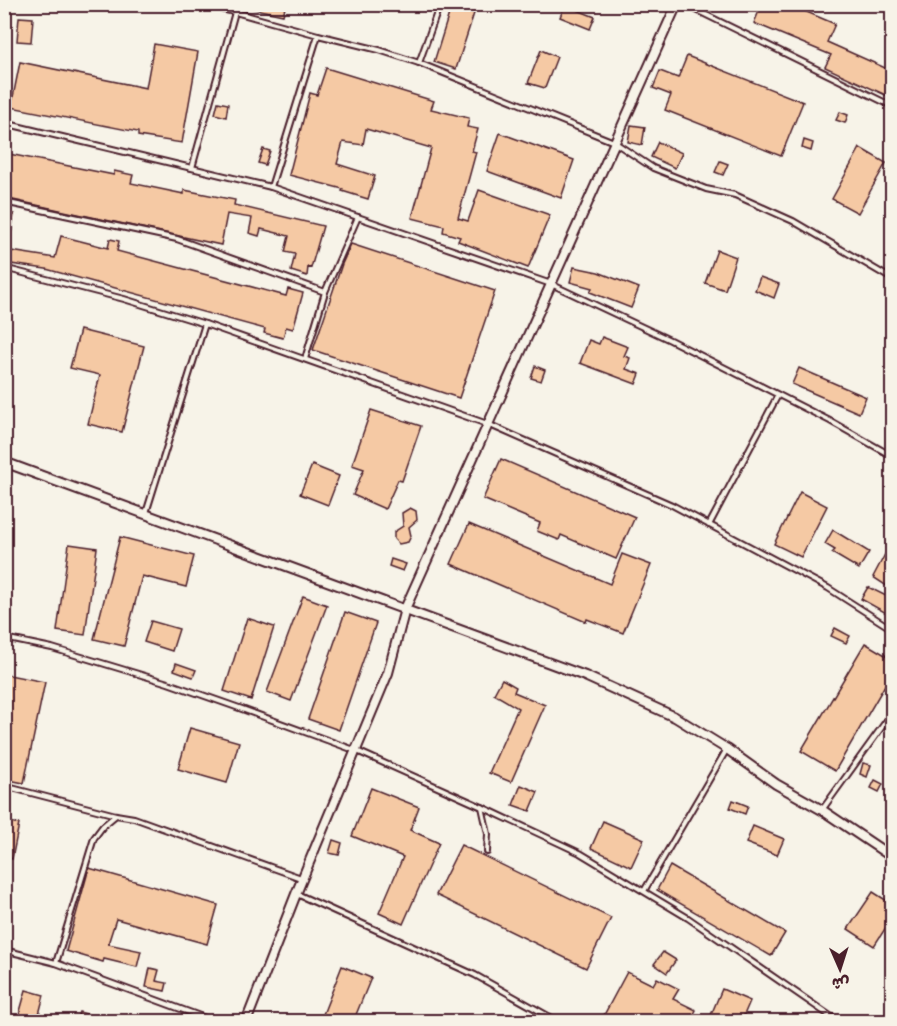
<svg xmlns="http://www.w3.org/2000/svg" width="897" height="1026" viewBox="0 0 897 1026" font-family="Dekko,'Playpen Sans Arabic',sans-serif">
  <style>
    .building { fill: #f5c9a4; stroke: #4a1f2b; stroke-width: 1.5 }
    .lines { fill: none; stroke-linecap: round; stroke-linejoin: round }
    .service-casing { stroke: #4a1f2b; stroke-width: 8 }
    .minor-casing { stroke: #4a1f2b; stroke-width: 12 }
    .service { stroke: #f7f3e8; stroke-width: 4 }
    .minor { stroke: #f7f3e8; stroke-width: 8 }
  </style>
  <rect width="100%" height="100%" fill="#f7f3e8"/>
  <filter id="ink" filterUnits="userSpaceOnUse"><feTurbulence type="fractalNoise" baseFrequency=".0167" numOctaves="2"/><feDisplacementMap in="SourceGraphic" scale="12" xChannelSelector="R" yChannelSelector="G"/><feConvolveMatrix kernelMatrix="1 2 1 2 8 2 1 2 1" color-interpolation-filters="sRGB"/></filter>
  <g filter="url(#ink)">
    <g class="building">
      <path d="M250,4H286L283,15L250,8Z"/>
      <path d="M452,4H477L456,69L434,62Z"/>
      <path d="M762,4H788L835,24L827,42L892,71V98L825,67L831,55L754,23Z"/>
      <path d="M565,5L595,17L590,29L560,17Z"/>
      <path d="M19,17L33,18L31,42L17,41Z"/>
      <path d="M154,44L198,52L182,143L138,136V132L11,107L20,62L146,88Z"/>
      <path d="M541,50L557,57L545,88L528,83Z"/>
      <path d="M687,56L803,102L781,156L665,110L671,95L653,88L660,71L678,78Z"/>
      <path d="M326,68L434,101L431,109L469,118L467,127L478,129L472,151L476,152L458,218L468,221L479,190L550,215L528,268L458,241L460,237L443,232L444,226L412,218L431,148L366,129L363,145L343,142L337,164L375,176L368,199L342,191L343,189L289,175L310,93L317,95Z"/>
      <path d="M218,102L228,104L226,117L215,114Z"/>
      <path d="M840,112L848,115L845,123L836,120Z"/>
      <path d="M631,125L645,127L642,145L628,142Z"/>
      <path d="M500,133L574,160L561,198L487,171Z"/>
      <path d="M804,140L813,143L811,151L802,148Z"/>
      <path d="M658,142L682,153L675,168L651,157Z"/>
      <path d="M860,148L886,163L858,213L832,199Z"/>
      <path d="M263,149L270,151L265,165L258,163Z"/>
      <path d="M4,153L114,175V171L133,175L131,183L184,194V190L235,200L234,205L323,226L311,268L308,267L307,276L291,271L295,254L285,252L289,236L261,229L259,236L249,233L252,218L227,214L221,245L4,198L9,170L4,169Z"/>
      <path d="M720,161L728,164L723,175L715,172Z"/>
      <path d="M4,212L14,214L9,248L4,247Z"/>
      <path d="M61,236L108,248L110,239L119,241L117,251L286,296L288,289L303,293L293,329L286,327L283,338L264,333L265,329L46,269L4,263V250L55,258Z"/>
      <path d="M351,244L495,291L459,398L313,350L342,264Z"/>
      <path d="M717,250L736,257L725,290L705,283Z"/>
      <path d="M574,267L598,272L639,288L631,308L590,292L592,288L570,282Z"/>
      <path d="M760,277L779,284L774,298L755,290Z"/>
      <path d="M80,330L144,346L122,432L88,424L100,375L70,368Z"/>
      <path d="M602,337L628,347L624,356L630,358L626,369L640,374L636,384L580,363L589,340L599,344Z"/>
      <path d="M535,366L545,370L541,381L531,378Z"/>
      <path d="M799,368L866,397L859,413L792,384Z"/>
      <path d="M371,410L421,426L402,481L398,480L385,509L353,495L364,469L352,465Z"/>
      <path d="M501,459L635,517L616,559L561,535L559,540L537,531L540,523L483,499Z"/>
      <path d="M312,465L339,476L328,505L300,494Z"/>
      <path d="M800,492L827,506L801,557L774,544Z"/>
      <path d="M410,508L416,511L417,520L409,527L411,536L408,542L399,544L394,539V532L403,526L402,513Z"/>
      <path d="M469,524L610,584L622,554L651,565L623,633L587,619L586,622L451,564Z"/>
      <path d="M833,530L869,552L859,569L832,553L835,550L825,544Z"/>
      <path d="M120,537L194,556L186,587L142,576L124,646L94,639Z"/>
      <path d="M892,541V606L888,614L861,599L868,587L886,596L890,588L873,577Z"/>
      <path d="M69,544L97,548L85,635L57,631Z"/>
      <path d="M391,559L406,564L403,571L389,566Z"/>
      <path d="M303,596L327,605L291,701L267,692Z"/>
      <path d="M345,612L376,623L339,730L308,719Z"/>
      <path d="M247,618L274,627L251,700L224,691Z"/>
      <path d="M151,621L179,629L172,651L144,642Z"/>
      <path d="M835,628L850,636L846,643L831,636Z"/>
      <path d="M865,643L892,659V673L835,771L801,751Z"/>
      <path d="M176,663L196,670L193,677L174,670Z"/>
      <path d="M4,674L45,682L24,783L4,779Z"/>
      <path d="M502,679L516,687L514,692L545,705L511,782L489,773L518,708L494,694Z"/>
      <path d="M190,728L239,742L227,783L178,769Z"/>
      <path d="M863,763L871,765L867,777L860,774Z"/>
      <path d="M875,780L883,784L879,792L871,788Z"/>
      <path d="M521,785L538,792L530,811L513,805Z"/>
      <path d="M371,788L419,807L410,830L439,843L403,924L379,913L403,857L352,836Z"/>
      <path d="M733,800L748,806L745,814L730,808Z"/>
      <path d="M603,821L644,839L631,867L591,848Z"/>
      <path d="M10,822L19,824L12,859L4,857V830L8,831Z"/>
      <path d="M753,826L784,839L777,855L746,843Z"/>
      <path d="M333,840L342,843L339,855L329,853Z"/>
      <path d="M461,845L611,918L586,968L436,895Z"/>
      <path d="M670,866L785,933L771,956L657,890Z"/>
      <path d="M89,868L218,905L207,944L116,919L108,944L141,951L137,967L104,959L103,962L66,951Z"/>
      <path d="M873,892L892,904V918L874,946L848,929Z"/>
      <path d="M663,952L676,960L667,973L654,964Z"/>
      <path d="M342,966L371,978L353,1022H320Z"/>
      <path d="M150,968L159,970L156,981L167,983L165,991L146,987Z"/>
      <path d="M627,972L653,985L657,978L679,989L673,999L696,1010L690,1022H645L638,1018L637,1022H612L603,1017Z"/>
      <path d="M722,989L750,1001L741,1022H708Z"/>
      <path d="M26,990L44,995L37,1022H17Z"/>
      <path d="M79,1012L105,1019V1022H76Z"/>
    </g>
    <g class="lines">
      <defs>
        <g id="service">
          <path d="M197,4L235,12L318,35L379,50L419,63L614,142L653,168L706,189L735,195L793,221L892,279"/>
          <path d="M684,4L892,106"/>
          <path d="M419,63L440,4"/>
          <path d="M4,123L271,187L551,284L670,340L830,421L892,456"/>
          <path d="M192,168L235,12"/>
          <path d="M271,187L318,35"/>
          <path d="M4,202L177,239L325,292"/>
          <path d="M4,268L124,299L205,324L490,425L672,505L828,588L892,629"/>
          <path d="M305,359L325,292L358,217"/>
          <path d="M146,513L205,324"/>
          <path d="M709,525L778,395"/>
          <path d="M4,638L52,648L168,683L242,709L357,751L482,807L580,853L688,918L839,1022"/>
          <path d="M4,786L116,815L134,818L301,878"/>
          <path d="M482,807L488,834L487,852"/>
          <path d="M822,810L892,713"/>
          <path d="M644,891L727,749"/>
          <path d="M297,894L475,975L559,1022"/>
          <path d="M4,950L56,963L216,1022"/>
          <path d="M56,963L94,838L103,826L116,815"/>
        </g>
        <g id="minor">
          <path d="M4,462L585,676L675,717L727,749L776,784L822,810L892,857"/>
          <path d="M246,1022L296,894L388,673L405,609L677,4"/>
        </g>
      </defs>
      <use href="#service" class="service-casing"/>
      <use href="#minor" class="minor-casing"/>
      <use href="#service" class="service"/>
      <use href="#minor" class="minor"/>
    </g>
  </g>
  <rect width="897" height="1026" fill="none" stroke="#f7f3e8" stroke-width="24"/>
  <rect x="12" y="12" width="873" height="1002" fill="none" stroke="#4a1f2b" stroke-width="2" filter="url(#ink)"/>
  <g transform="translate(840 969) rotate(177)" stroke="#f7f3e8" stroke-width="4.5" paint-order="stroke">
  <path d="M0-4.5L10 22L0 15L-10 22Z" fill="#4a1f2b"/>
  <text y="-9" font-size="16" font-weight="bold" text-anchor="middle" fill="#4a1f2b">ش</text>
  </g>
</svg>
